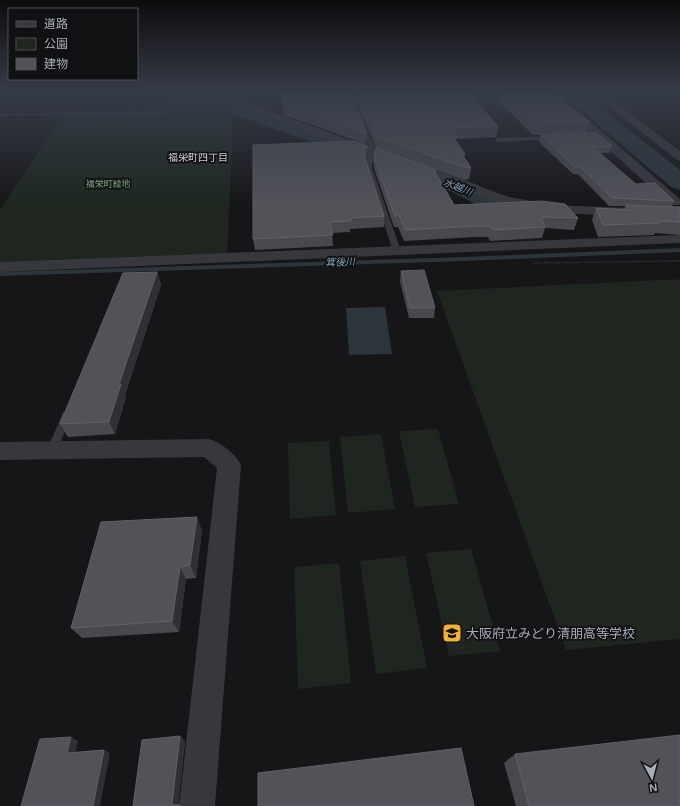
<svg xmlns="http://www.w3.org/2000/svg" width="680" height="806" viewBox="0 0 680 806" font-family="Helvetica,'Noto Sans JP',sans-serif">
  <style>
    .green { fill: #1e261f }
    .water { fill: #2c353c }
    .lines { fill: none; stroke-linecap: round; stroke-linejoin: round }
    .stream { fill: #2c353c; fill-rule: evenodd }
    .river { fill: #2c353c; fill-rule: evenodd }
    .path { stroke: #3d3f44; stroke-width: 1.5; stroke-dasharray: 1 1.5; stroke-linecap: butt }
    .lane { fill: #37383d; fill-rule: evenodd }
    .street { fill: #37383d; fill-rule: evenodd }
    .wall { fill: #47494d }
    .shaded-wall { fill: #2f3033 }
    .building { fill: #525359; stroke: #5f6168 }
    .labels { text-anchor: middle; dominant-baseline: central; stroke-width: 3.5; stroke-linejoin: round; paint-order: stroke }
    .far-park-label { font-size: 9px; fill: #7fa381; stroke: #111113 }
    .far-neighbourhood-label { font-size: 10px; fill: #c9ccd4; stroke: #111113 }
    .far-water-label { font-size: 10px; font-style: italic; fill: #7f9bb3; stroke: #111113 }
    .near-poi-label { font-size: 13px; fill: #a8adb8; stroke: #111113; text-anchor: start }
  </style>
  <rect width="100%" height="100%" fill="#161618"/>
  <g class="green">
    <path d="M179,93H195L234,110L227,253L0,262V210L65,111L169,108L175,95Z"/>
    <path d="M680,279V639L566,650L437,291Z"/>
    <path d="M438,429L459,504L415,507L399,431Z"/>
    <path d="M381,434L395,509L348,513L340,437Z"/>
    <path d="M329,441L336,515L290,519L288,443Z"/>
    <path d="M471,549L500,651L449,656L426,553Z"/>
    <path d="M405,556L427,668L376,674L360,561Z"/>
    <path d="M339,563L351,683L298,689L294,567Z"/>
  </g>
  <path class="water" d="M385,307L392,354L349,355L346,308Z"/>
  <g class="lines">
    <g class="stream">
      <path d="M204,93L244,111L242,112L0,116V114L236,110L199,93Z"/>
      <path d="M680,248V252L464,261L0,276V272L464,257Z"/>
    </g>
    <g class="river">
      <path d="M561,93H582L680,170V190L671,187Z"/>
      <path d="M242,105L422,164L468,181L505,197L526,202L552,204L562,206L566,212L562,218L552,220L526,218L486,209L450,191L404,174L235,115L232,111L235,107Z"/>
    </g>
    <path class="path" d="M534,263L680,261"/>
    <g class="lane">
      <path d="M348,93H352L377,153L372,160V168L401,251L400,253H394L393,251L366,168V160L371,153Z"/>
      <path d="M553,136L556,138L555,139L498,142L495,140L498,138Z"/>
      <path d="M67,411L71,412L72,415L57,450L56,453L52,454L48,453L47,450L62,415L63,412Z"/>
    </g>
    <g class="street">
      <path d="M205,93H219L509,197L554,205L680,210V218L554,213L501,204Z"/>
      <path d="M547,93H557L680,199V205H670Z"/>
      <path d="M592,93H603L680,151V161L676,159Z"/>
      <path d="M680,235V243L0,272V262Z"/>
      <path d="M209,439C221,443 235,453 241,465L215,806H179L217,468L204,457L0,460V442Z"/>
    </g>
  </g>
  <g class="wall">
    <path d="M127,94H168L166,95L128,96Z"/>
    <path d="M281,94H351L366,133V144L284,115Z"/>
    <path d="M353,94H486L476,102L498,126L496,137L456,139V141L465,154L464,157L471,168L469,179L465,180L376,148Z"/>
    <path d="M491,94H553L590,122L586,133L612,146L609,153H600L636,184L674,201L671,207H680V235L655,233L654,235L598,237L592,220L596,208L624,209L625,206H609L578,174H573L539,142L541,135H533Z"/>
    <path d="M368,146L367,155L365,159L384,216V227L350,229V232L332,233L333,246L255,250L253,239Z"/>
    <path d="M374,157L436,170V173L454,205L578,218L574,230L545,228L542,238L490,241L488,237H475L404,241L398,227H394L374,168Z"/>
    <path d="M401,271L435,308L434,318H409L400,281Z"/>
    <path d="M157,272L161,285L125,395L126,397L115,434L68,437L60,424Z"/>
    <path d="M202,530L196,578L186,579L179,632L82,638L71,628Z"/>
    <path d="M185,741L178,805H180L183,806H133Z"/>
    <path d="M515,754L680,806H516L504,763Z"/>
  </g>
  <g class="shaded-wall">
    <path d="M476,94H486L470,108L472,97Z"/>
    <path d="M368,146L367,155L364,160L365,150Z"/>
    <path d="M157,272L161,285L125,395L126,397L115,434L109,422L119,384Z"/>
    <path d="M197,517L202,530L196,578L190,565Z"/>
    <path d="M180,567L186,579L179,632L172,621Z"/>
    <path d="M180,736L185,741L178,805H173L172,803Z"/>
    <path d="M71,737L78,741L74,757L67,753Z"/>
    <path d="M104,750L110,753L100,806H93Z"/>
  </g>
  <g class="building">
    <path d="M282,94H351L366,133L284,104Z"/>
    <path d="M357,94H476L472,97L498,126L451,128L457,137H453L465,154H462L471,168H467L377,137Z"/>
    <path d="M503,94H553L590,122L536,124Z"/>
    <path d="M595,132L612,146L593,147L625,175L636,184L655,183L674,201L612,198L580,167H575L541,135Z"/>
    <path d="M355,141L368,146L365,150V158L384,216L350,218L351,221L330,222L333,235L253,239V145Z"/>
    <path d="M376,148L436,170H434L454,205L542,201L565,204L578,218L541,217L545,227L493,230L490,226H477L405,230L399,215L395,216L374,157Z"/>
    <path d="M626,205L680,207V222L660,221V223L603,225L596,208L630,210Z"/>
    <path d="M424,270L435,308H410L401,271Z"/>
    <path d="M157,272L119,384H121L109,422L60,424L123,273Z"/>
    <path d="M197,517L190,565L180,567L172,621L71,628L101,522Z"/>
    <path d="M680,735V806H529L515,754Z"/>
    <path d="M180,736L172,803L173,805H180L169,806H133L142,740Z"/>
    <path d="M71,737L67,753L104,750L93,806H21L40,739Z"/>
    <path d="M461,748L474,806H258V773Z"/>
  </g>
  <linearGradient id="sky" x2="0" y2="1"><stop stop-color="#0c0c0d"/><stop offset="0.45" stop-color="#363c48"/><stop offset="1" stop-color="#363c48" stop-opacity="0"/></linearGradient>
  <rect width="680" height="206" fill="url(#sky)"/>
  <defs>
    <symbol id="school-square" viewBox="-11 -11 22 22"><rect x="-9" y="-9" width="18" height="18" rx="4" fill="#f2b134" stroke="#111113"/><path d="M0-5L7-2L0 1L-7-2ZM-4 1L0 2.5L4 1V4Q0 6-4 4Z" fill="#111"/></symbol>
  </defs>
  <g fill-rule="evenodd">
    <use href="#school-square" x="441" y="622" width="22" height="22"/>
  </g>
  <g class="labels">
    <g class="far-park-label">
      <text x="108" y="184">福栄町緑地</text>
    </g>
    <g class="far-neighbourhood-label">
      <text x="198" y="157">福栄町四丁目</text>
    </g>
    <g class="far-water-label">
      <text transform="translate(458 187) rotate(22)">水越川</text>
      <text transform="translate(340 262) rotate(-2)">箕後川</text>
    </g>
    <g class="near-poi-label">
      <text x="466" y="633">大阪府立みどり清朋高等学校</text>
    </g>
  </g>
  <rect x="8" y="8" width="130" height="72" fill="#111113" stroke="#4d4f55"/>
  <rect x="16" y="21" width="20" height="6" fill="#37383d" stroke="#4d4f55"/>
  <text x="44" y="28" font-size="12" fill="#a8adb8">道路</text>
  <rect x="16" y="38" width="20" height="12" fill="#1e261f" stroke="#4d4f55"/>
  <text x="44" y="48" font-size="12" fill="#a8adb8">公園</text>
  <rect x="16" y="58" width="20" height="12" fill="#525359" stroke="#4d4f55"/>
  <text x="44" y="68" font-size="12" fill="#a8adb8">建物</text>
  <g transform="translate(652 778) rotate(173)" stroke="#111113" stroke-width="3" paint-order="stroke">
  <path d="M0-3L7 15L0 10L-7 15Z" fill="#a8adb8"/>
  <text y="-6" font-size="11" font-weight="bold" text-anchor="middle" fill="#a8adb8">N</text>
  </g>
</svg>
